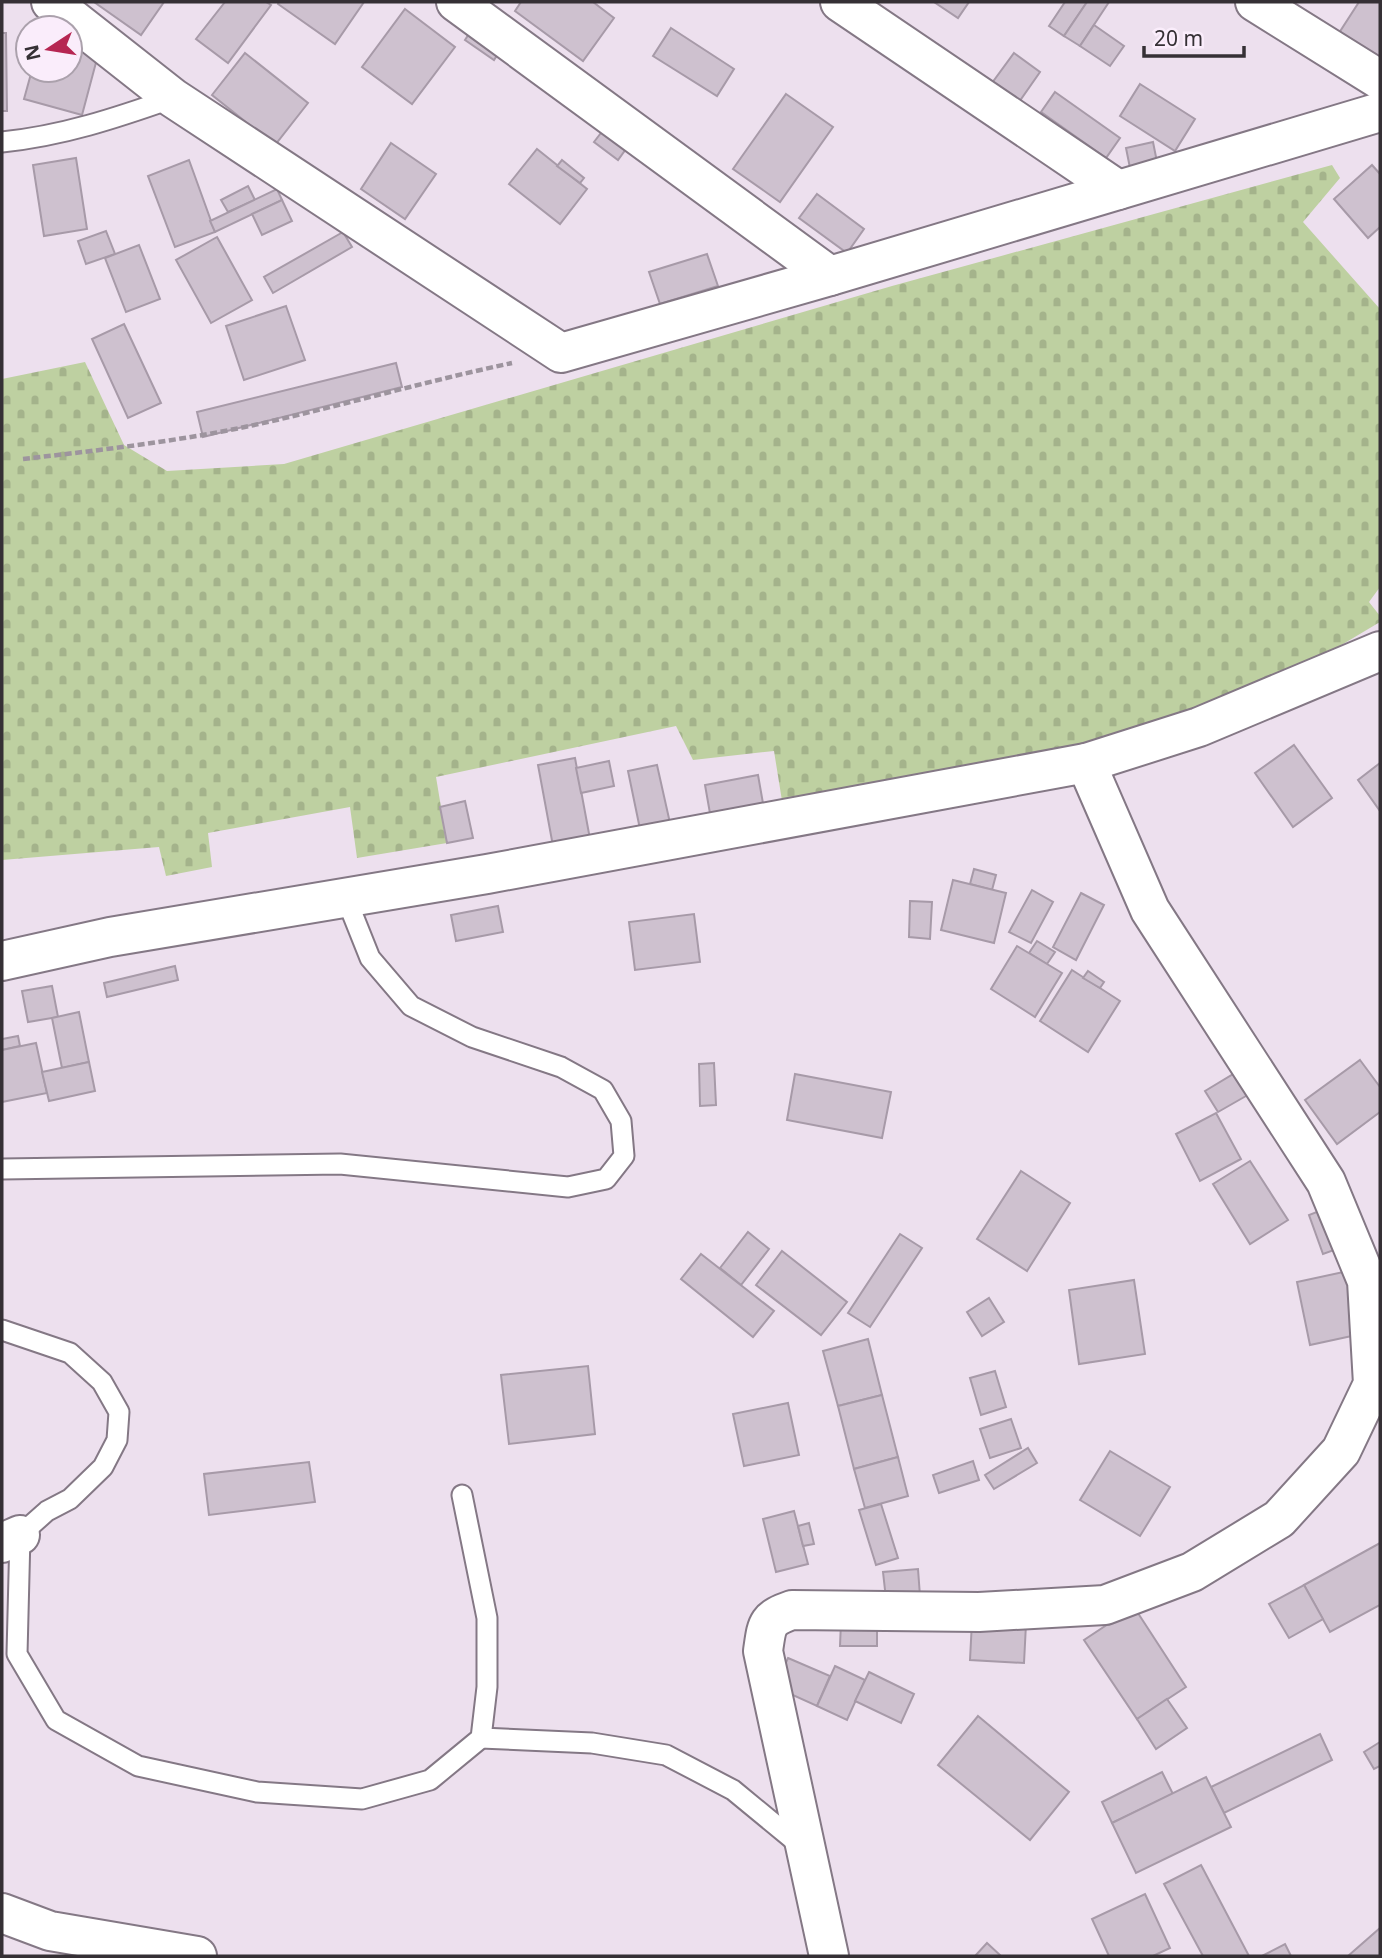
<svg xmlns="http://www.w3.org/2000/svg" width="1382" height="1958" viewBox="0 0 1382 1958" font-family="'Noto Sans',sans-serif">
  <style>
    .cemetery { fill: url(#cemetery-stones) }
    .building { fill: #cec1cf; stroke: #a79aa8; stroke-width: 2 }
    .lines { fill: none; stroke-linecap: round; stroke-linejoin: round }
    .lane-casing { stroke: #847885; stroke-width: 23 }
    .street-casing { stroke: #847885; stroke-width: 42 }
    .path { stroke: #9d949e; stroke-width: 4.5; stroke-dasharray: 7 3.5; stroke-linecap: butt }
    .lane { stroke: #fff; stroke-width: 19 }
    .street { stroke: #fff; stroke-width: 38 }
  </style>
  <defs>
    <pattern id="cemetery-stones" width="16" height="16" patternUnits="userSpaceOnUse" patternTransform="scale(1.75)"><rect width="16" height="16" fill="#bed0a1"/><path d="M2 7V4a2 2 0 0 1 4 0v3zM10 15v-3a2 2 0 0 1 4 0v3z" fill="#a4b38b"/></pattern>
  </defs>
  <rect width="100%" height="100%" fill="#ede0ee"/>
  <path class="cemetery" d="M1332,165L1340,178L1303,222L1380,309V587L1369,602L1380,616V622L1249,700L1090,754L783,807L774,751L693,760L676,726L436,777L447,843L357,858L350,807L208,833L212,867L166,876L159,847L2,860V379L85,362L124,445L167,471L284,464L892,286Z"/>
  <g class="building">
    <path d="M94,2H164L141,35Z"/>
    <path d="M225,2H266L271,5L228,63L196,39Z"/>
    <path d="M279,2H364L335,44L278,4Z"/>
    <path d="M521,2H593L614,18L583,61L515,11Z"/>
    <path d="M934,2H969L958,18Z"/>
    <path d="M1065,2H1087L1064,36L1049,26Z"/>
    <path d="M1087,2H1109L1080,46L1064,36Z"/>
    <path d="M1359,2H1380V60L1339,33Z"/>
    <path d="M405,9L455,47L412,104L362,67Z"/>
    <path d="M1094,25L1124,46L1110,66L1080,46Z"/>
    <path d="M474,26L503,46L494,60L465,40Z"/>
    <path d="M671,28L734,69L717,96L653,56Z"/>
    <path d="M2,33H6L7,111H2Z"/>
    <path d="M70,47L98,55L82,115L24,99L32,70H70Z"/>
    <path d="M245,53L308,103L275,145L212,95Z"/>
    <path d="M1014,53L1040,72L1019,102L992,83Z"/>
    <path d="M1140,84L1195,119L1175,151L1120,116Z"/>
    <path d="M1055,92L1120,138L1106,158L1041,112Z"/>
    <path d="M786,94L833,127L780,202L733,169Z"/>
    <path d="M607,125L631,142L618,160L594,142Z"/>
    <path d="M1153,142L1158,167L1131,173L1126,148Z"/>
    <path d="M391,143L436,174L405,219L361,189Z"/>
    <path d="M537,149L587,189L560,224L509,184Z"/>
    <path d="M76,158L87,229L44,236L33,165Z"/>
    <path d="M189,160L215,232L175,247L148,176Z"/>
    <path d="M562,160L584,178L580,183L557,166Z"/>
    <path d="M1372,165L1380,174V227L1368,238L1334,199Z"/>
    <path d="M248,186L255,200L228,212L221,200Z"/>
    <path d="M277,189L282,200L215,232L210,221Z"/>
    <path d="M817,194L864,229L847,253L799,218Z"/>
    <path d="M282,200L292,221L262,235L252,214Z"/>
    <path d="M106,231L115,254L86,264L78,241Z"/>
    <path d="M343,232L352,247L273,293L264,277Z"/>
    <path d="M217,237L252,300L211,323L176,260Z"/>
    <path d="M139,245L160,299L126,312L105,258Z"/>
    <path d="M707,254L718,286L660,304L649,272Z"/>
    <path d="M286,306L305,360L244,380L226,326Z"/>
    <path d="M124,324L161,403L128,418L92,339Z"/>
    <path d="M396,363L402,387L203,437L197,412Z"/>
    <path d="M1294,745L1332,798L1293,827L1255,773Z"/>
    <path d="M575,758L590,839L553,846L538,765Z"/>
    <path d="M609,761L614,786L581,793L576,768Z"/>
    <path d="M1380,763V811L1358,780Z"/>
    <path d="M657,765L670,823L640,829L628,771Z"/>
    <path d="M758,775L764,809L711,819L705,785Z"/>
    <path d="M465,801L473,838L447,843L440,807Z"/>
    <path d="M974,869L996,875L992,890L970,884Z"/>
    <path d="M953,880L1006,893L994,943L941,930Z"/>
    <path d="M1032,890L1053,902L1031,943L1009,932Z"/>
    <path d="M1081,893L1104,905L1076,960L1053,947Z"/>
    <path d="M910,901L932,902L930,939L909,937Z"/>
    <path d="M498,906L503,932L456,941L451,915Z"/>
    <path d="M694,914L700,962L635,970L629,922Z"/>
    <path d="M1037,941L1055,952L1047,964L1029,953Z"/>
    <path d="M1017,946L1062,973L1035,1017L991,989Z"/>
    <path d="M175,966L178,980L107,997L104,983Z"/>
    <path d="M1072,970L1120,1001L1088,1052L1040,1021Z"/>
    <path d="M1088,971L1104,982L1100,988L1083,978Z"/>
    <path d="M52,986L58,1017L28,1022L22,991Z"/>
    <path d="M79,1012L89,1062L62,1068L52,1018Z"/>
    <path d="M18,1036L20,1046L2,1050V1039Z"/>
    <path d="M36,1043L47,1093L2,1102V1050Z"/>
    <path d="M1360,1060L1380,1087V1112L1337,1144L1305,1100Z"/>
    <path d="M89,1062L95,1091L49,1101L42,1072Z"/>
    <path d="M714,1063L716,1105L700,1106L699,1064Z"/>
    <path d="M1240,1070L1253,1092L1218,1112L1205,1091Z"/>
    <path d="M795,1074L891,1092L882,1138L787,1120Z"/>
    <path d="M1216,1113L1241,1159L1200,1181L1176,1134Z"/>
    <path d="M1250,1161L1288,1220L1250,1244L1213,1184Z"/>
    <path d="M1021,1171L1070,1203L1027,1271L977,1239Z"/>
    <path d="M1337,1204L1351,1244L1323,1254L1309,1215Z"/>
    <path d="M748,1232L769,1249L741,1285L720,1268Z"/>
    <path d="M900,1234L922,1248L870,1327L848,1313Z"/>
    <path d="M782,1251L847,1302L821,1335L756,1285Z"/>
    <path d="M701,1254L774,1311L753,1337L681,1279Z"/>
    <path d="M1362,1268L1375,1331L1310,1345L1297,1282Z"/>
    <path d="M1134,1280L1145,1354L1079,1364L1069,1290Z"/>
    <path d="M989,1298L1004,1322L982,1336L967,1312Z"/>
    <path d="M868,1339L882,1395L838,1406L823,1351Z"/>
    <path d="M588,1366L595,1434L509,1444L501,1375Z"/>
    <path d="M995,1371L1006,1407L981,1415L970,1378Z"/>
    <path d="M882,1395L898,1457L854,1469L838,1406Z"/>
    <path d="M788,1403L799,1455L744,1466L733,1414Z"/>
    <path d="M1011,1419L1021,1448L990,1458L980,1429Z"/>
    <path d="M1028,1448L1037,1463L994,1489L985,1475Z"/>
    <path d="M1110,1451L1170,1487L1140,1536L1080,1500Z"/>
    <path d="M898,1457L908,1496L865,1508L854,1469Z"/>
    <path d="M973,1461L979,1480L939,1493L933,1475Z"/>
    <path d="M309,1462L315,1502L209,1515L204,1474Z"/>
    <path d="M881,1504L898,1558L876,1565L859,1510Z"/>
    <path d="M794,1511L808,1564L776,1572L763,1519Z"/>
    <path d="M809,1523L814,1544L803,1546L798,1526Z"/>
    <path d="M1380,1543V1605L1330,1632L1304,1585Z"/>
    <path d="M918,1569L920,1596L886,1599L883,1572Z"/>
    <path d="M1304,1585L1323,1619L1289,1638L1269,1604Z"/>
    <path d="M1134,1607L1186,1687L1137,1719L1084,1640Z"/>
    <path d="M972,1621L1026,1624L1024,1663L970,1660Z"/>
    <path d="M841,1622L877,1623V1646H840Z"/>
    <path d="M788,1658L830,1676L817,1706L775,1687Z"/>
    <path d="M835,1666L865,1680L847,1720L817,1706Z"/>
    <path d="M869,1672L914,1694L901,1723L855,1701Z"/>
    <path d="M1167,1699L1187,1728L1156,1749L1137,1719Z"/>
    <path d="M978,1716L1069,1792L1030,1840L938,1765Z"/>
    <path d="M1320,1734L1332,1760L1224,1813L1211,1787Z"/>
    <path d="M1380,1742V1766L1374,1769L1364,1752Z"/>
    <path d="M1162,1772L1173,1794L1112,1823L1102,1802Z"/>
    <path d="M1206,1777L1231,1827L1136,1873L1112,1823Z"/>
    <path d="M1201,1865L1249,1956H1203L1164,1884Z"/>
    <path d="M1145,1894L1170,1948L1153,1956H1109L1092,1919Z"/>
    <path d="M1380,1928V1956H1348Z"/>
    <path d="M987,1943L1001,1956H975Z"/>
    <path d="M1285,1944L1291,1956H1262Z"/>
  </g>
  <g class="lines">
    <defs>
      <g id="lane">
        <path d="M2,142C62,136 116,118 173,98"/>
        <path d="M2,1169L340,1164L568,1187L606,1179L624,1156L621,1121L603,1090L561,1067L472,1037L411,1006L370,958L346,898"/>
        <path d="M2,1330L70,1353L102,1382L119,1412L117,1440L103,1467L70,1499L47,1511L20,1535L17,1654L56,1720L138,1766L257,1792L362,1799L430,1780L481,1738L487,1687V1618L462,1495"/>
        <path d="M481,1738L592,1743L666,1755L733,1790L801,1846"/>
      </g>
      <g id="street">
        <path d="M51,2L173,98L561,353L830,276L1380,112"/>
        <path d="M456,2L830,276"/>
        <path d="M840,2L1118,190"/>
        <path d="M1255,2L1380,80"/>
        <path d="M2,961L110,937L487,874L1086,763L1199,727L1380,651"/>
        <path d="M2,1543L20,1535"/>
        <path d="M2,1913L50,1931L197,1956"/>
        <path d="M829,1956L763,1651C767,1624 766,1619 792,1610L979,1612L1105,1605L1192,1572L1279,1519L1341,1451L1373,1384L1367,1281L1326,1182L1150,910L1086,763"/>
      </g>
    </defs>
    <use href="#lane" class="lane-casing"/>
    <use href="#street" class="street-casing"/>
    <path class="path" d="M23,459C101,450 181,441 259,424C344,405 427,381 512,363"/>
    <use href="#lane" class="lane"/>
    <use href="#street" class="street"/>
  </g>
  <rect width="1382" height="1958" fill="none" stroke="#353035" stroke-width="7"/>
  <g transform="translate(49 49) rotate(258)"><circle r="33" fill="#faedfb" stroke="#aba1ac" stroke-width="2"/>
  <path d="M0-5L12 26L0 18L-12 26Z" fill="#b62652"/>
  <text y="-10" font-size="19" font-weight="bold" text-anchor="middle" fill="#353035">N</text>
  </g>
  <path d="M1144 46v10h100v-10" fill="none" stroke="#353035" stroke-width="3.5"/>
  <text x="1154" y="46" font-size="21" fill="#353035" stroke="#faedfb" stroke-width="5" paint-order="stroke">20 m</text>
</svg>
